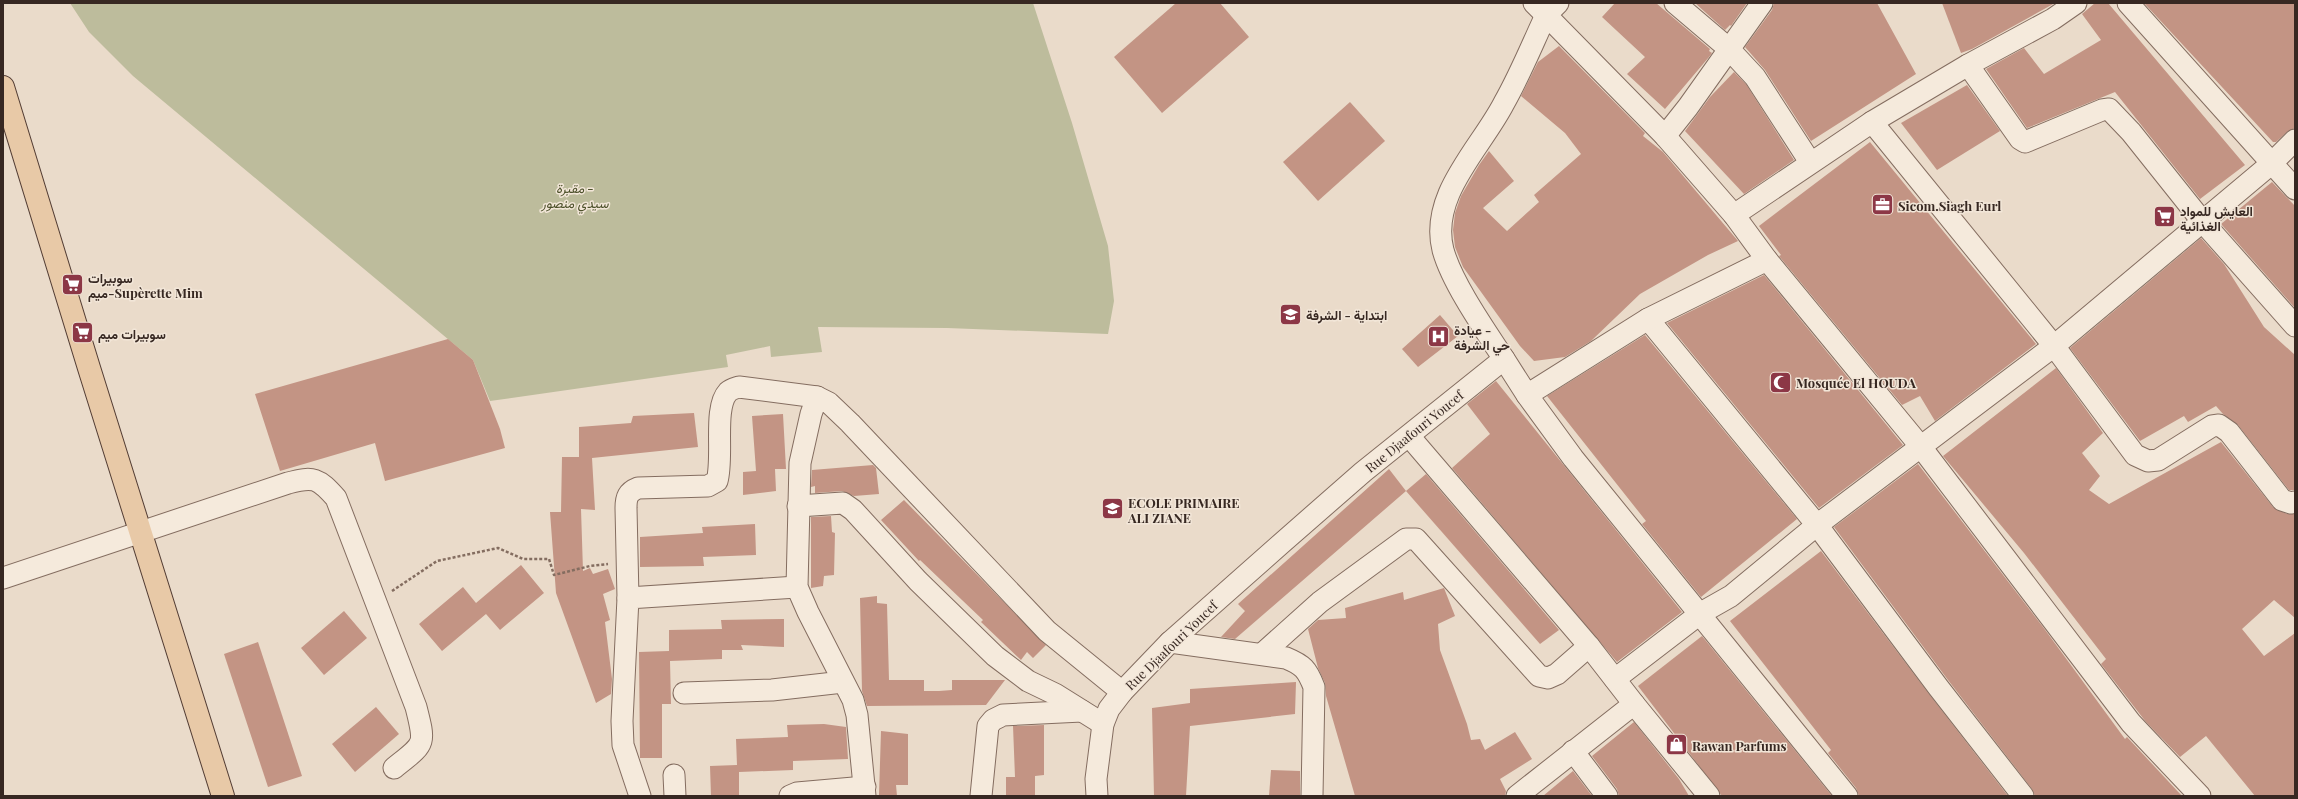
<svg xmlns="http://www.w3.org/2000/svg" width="2298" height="799" viewBox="0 0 2298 799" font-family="'Playfair Display',Vazirmatn,serif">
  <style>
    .cemetery { fill: #bdbc9c }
    .building { fill: #c39484 }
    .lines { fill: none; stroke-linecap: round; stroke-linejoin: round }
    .minor-casing { stroke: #846d60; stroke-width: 23 }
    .major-casing { stroke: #533d34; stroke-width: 24 }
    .path { stroke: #846d60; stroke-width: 2.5; stroke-dasharray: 3 2; stroke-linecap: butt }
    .minor { stroke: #f5eadc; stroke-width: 21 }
    .major { stroke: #e8c9a7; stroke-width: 22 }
    .labels { text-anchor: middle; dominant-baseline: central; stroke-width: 3; stroke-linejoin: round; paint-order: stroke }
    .park-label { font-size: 13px; font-style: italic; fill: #4d512b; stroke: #f2e6d8 }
    .poi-label { font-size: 13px; font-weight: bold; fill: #372822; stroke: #f2e6d8; text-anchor: start }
    .street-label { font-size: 13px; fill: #372822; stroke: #f2e6d8 }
  </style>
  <rect width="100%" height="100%" fill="#eadbca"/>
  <path class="cemetery" d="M70,3H1033L1072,123L1108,246L1114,301L1108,334L947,328L818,327L822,352L771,357L770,346L726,355L728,367L490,401L473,360L133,76L89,32Z"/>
  <g class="building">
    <path d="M1176,3H1220L1249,37L1162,113L1114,57Z"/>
    <path d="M1615,3H1656L1710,49L1709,51L1712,53L1709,57L1665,109L1627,74L1645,57L1602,17Z"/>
    <path d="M1695,3H1747L1731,26L1730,25L1725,30Z"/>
    <path d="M1774,3H1877L1916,74L1811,141L1765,70L1745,47L1772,10Z"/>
    <path d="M1942,3H2055L1972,49L1961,53Z"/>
    <path d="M2095,3H2108L2245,165L2200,199L2115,92L2027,128L1986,69L2024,48L2044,74L2101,40L2082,14Z"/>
    <path d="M2144,3H2295V128L2287,132L2276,142H2273Z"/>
    <path d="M1559,46L1645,133L1643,136L1663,152L1738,241L1708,255L1640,294L1591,341L1565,357L1534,361L1520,346L1463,267L1455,247L1453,230L1455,213L1461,196L1479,165L1489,151L1514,181L1483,208L1507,231L1539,202L1534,195L1581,154L1565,133L1521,96L1538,62Z"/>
    <path d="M1734,72L1746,84L1794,160L1744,194L1685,131L1710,97Z"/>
    <path d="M1967,85L2000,131L1937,170L1901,123Z"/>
    <path d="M1350,102L1385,141L1318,201L1283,162Z"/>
    <path d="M1870,142L2036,344L1935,421L1920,396L1902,405L1779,256L1781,255L1759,226Z"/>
    <path d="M2272,182L2295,206V308L2221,224Z"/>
    <path d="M2201,238L2224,264L2264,327L2295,355V490H2289L2238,425L2223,414L2216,406L2188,422L2184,416L2140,441L2070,348Z"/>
    <path d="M1764,275L1903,445L1819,508L1667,323Z"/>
    <path d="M1440,315L1458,336L1418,367L1402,349Z"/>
    <path d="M1645,335L1797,519L1701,597L1642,524L1646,521L1547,396Z"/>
    <path d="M448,339L473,360L500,429L505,448L385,481L375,443L280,471L255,394Z"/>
    <path d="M2056,368L2103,433L2082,453L2100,476L2089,490L2109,504L2221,442L2273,507L2287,514H2295V618L2274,600L2242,629L2264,656L2295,633V796H2255L2206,736L2180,757L2146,722L2101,664L2106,659L2024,553L1943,456Z"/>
    <path d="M1496,381L1682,612L1617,662L1452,468L1490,434L1467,404Z"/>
    <path d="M694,413L698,447L592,458L595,510L581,509L583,571L590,568L593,574L608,569L615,589L603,594L610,620L605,622L612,679L611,694L596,703L556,593L550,512H561L562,457H579V427L631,423L633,416Z"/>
    <path d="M783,414L786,469H775L776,491L743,495V472L756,471L752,416Z"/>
    <path d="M1918,464L2043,627L2125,739L2127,737L2182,796H2035L2032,789L1948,680L1834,527Z"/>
    <path d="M873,465L876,468L879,494L854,496L842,491L815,493V486L811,487L812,470Z"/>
    <path d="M1389,469L1406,491L1235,639L1221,637L1245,611L1238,604Z"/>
    <path d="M1426,474L1559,630L1540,644L1406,491Z"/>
    <path d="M904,500L1046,645L1033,658L1027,652L1021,660L981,622L983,620L920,560L919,561L881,520Z"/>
    <path d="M831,516L832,532L835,533L834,575L824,576L823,586L811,588V517Z"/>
    <path d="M755,524L756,555L703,557L704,566L640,567V537L703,533L702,527Z"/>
    <path d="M1821,551L1929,694L2008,796H1859L1856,788L1828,753L1831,750L1730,621Z"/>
    <path d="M521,565L544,593L500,630L486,614L442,651L419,624L463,587L476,603Z"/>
    <path d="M1444,588L1455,616L1438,624L1440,650L1467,724L1471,740L1480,739L1485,750L1515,732L1532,759L1500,779L1506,791L1505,796H1355L1326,696L1325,683L1318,668L1308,629L1318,620L1346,618L1345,608L1403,592L1404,600Z"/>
    <path d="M877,596V603L887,604L889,680H924V691H939L952,690V680H1005L986,705L867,706L862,691L860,598Z"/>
    <path d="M344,611L367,638L324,675L301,648Z"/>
    <path d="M784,619V647L741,645L743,650H722V659L670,661L671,704H662V758H640L639,652L669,651V630L722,629L721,620Z"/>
    <path d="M1702,636L1832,796H1722L1638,686Z"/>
    <path d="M258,642L302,776L268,787L224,654Z"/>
    <path d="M1296,682L1295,714L1190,726L1186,796H1154L1152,708L1190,703V689Z"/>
    <path d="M376,707L399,734L355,772L332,744Z"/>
    <path d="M1634,722L1679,779L1689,796H1619L1617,789L1592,756Z"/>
    <path d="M824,724L846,727L848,759L793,761V770L739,772V796H711L710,766L737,765L736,739L788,737L787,725Z"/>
    <path d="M1044,725V775L1035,776V796H1006V777H1015L1013,726Z"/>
    <path d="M881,731L908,734V785H896L897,796L879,795Z"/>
    <path d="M1271,770L1300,771V796H1269Z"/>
    <path d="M1573,771L1592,796H1543Z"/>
  </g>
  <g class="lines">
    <defs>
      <g id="minor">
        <path d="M1534,3L1546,15L1558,3"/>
        <path d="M1675,3L1728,48L1755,77L1810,162"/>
        <path d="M2128,3L2295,189"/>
        <path d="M1968,65L2020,139L2025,142L2102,110L2109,109L2131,132L2202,221L2295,326"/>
        <path d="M1872,122L1968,65L2053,19L2076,3"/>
        <path d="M1665,136L1688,107L1762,3"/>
        <path d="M1734,215L1872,122L2054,346L2135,455L2148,461L2158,460L2212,426L2219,425L2229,432L2282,500L2291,503L2295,502"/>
        <path d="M1648,319L1817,525L1938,687L2023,796"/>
        <path d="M1504,359L1527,395L1648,319L1767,260"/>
        <path d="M1527,395L1573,458L1847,796"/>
        <path d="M1409,436L1589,646L1634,704L1517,796"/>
        <path d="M798,506L843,503L853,510L918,581L995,656L1028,681L1055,694L1103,724"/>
        <path d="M3,578L288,483C314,476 318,478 336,498L416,707C426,746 425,743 394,768"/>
        <path d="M628,598L626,508C626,497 628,492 638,488L708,486L717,481C724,457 713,408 728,392C731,389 736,388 739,387L817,397"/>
        <path d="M1170,642L1286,658C1303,665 1307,669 1314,687L1312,796"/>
        <path d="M1262,654L1320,602L1406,539H1416L1539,676L1548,678L1557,674L1589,646"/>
        <path d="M1615,679L1701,613L1731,596L1817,525L2054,346L2271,164L2295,140"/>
        <path d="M684,693L772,690L843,682"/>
        <path d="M1634,704L1709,796"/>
        <path d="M1573,751L1607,796"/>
        <path d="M674,775L675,796"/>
        <path d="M640,796L623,745L622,721L628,598L797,587"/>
        <path d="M790,796L797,793L865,787"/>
        <path d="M865,796L857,715L853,700L808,612L797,587L800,463L811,414L817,397L829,403L850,423L1047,631L1122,692"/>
        <path d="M981,796L988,726L993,720L1003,715L1082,711"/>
        <path d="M1097,796L1096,779L1103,724L1109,709L1122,692L1170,642L1283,542L1363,472L1504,359C1485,330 1452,283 1443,250C1429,195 1481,148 1504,103C1520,75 1532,45 1546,15L1665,136L1734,215L1767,260L1921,447L2131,723L2200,796"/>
      </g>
      <path id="major" d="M3,87L89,368L223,796"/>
    </defs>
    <use href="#minor" class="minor-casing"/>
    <use href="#major" class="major-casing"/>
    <path class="path" d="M392,591L437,561L498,548L523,559H549L554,575L590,566L608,564"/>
    <use href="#minor" class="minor"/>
    <use href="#major" class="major"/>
  </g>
  <defs>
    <symbol id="office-square" viewBox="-11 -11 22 22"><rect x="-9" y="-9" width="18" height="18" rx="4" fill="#8c3746" stroke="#f2e6d8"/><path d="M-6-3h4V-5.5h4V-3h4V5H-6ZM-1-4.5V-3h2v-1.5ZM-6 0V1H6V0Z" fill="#fff"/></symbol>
    <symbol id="supermarket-square" viewBox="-11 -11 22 22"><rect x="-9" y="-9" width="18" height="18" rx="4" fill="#8c3746" stroke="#f2e6d8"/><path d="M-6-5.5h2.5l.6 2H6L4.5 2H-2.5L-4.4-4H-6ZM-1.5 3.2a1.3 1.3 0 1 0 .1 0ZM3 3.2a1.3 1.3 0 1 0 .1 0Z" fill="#fff"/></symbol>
    <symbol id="school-square" viewBox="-11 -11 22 22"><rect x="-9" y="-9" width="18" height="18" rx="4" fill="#8c3746" stroke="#f2e6d8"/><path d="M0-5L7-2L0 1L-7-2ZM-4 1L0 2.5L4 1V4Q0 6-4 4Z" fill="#fff"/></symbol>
    <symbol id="hospital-square" viewBox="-11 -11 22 22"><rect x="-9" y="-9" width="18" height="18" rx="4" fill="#8c3746" stroke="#f2e6d8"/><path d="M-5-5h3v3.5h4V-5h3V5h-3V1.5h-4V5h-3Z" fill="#fff"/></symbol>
    <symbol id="mosque-square" viewBox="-11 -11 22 22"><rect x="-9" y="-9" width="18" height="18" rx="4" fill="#8c3746" stroke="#f2e6d8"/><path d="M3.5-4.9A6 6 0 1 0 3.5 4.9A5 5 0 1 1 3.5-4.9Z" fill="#fff"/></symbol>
    <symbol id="shop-square" viewBox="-11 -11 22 22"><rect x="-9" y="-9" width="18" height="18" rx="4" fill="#8c3746" stroke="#f2e6d8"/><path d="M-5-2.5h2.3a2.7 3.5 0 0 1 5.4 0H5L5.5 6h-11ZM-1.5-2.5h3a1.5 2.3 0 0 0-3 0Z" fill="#fff"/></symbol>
  </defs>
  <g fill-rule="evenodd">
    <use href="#office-square" x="1870" y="192" width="25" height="25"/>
    <use href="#supermarket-square" x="2152" y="204" width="25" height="25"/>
    <use href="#supermarket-square" x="60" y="272" width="25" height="25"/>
    <use href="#school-square" x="1278" y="302" width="25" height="25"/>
    <use href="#supermarket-square" x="70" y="320" width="25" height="25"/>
    <use href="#hospital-square" x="1426" y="324" width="25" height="25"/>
    <use href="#mosque-square" x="1768" y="370" width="25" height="25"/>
    <use href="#school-square" x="1100" y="496" width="25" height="25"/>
    <use href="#shop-square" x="1664" y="732" width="25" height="25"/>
  </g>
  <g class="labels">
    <g class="park-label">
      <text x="575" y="187">مقبرة -<tspan x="575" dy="15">سيدي منصور</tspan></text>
    </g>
    <g class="poi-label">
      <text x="1898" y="205">Sicom.Siagh Eurl</text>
      <text x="2180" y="210">العايش للمواد<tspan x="2180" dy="15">الغذائية</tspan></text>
      <text x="88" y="277">سوبيرات<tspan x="88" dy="15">ميم-Supèrette Mim</tspan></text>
      <text x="1306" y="314">ابتداية - الشرفة</text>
      <text x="1454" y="329">عيادة -<tspan x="1454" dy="15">حي الشرفة</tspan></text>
      <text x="98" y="333">سوبيرات ميم</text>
      <text x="1796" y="382">Mosquée El HOUDA</text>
      <text x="1128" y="502">ECOLE PRIMAIRE<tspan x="1128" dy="15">ALI ZIANE</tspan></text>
      <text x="1692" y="745">Rawan Parfums</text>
    </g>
    <g class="street-label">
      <text transform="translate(1414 431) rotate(-39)">Rue Djaafouri Youcef</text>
      <text transform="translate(1171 645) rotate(-44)">Rue Djaafouri Youcef</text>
    </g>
  </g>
  <rect width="2298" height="799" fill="none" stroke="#372822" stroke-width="8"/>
</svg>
